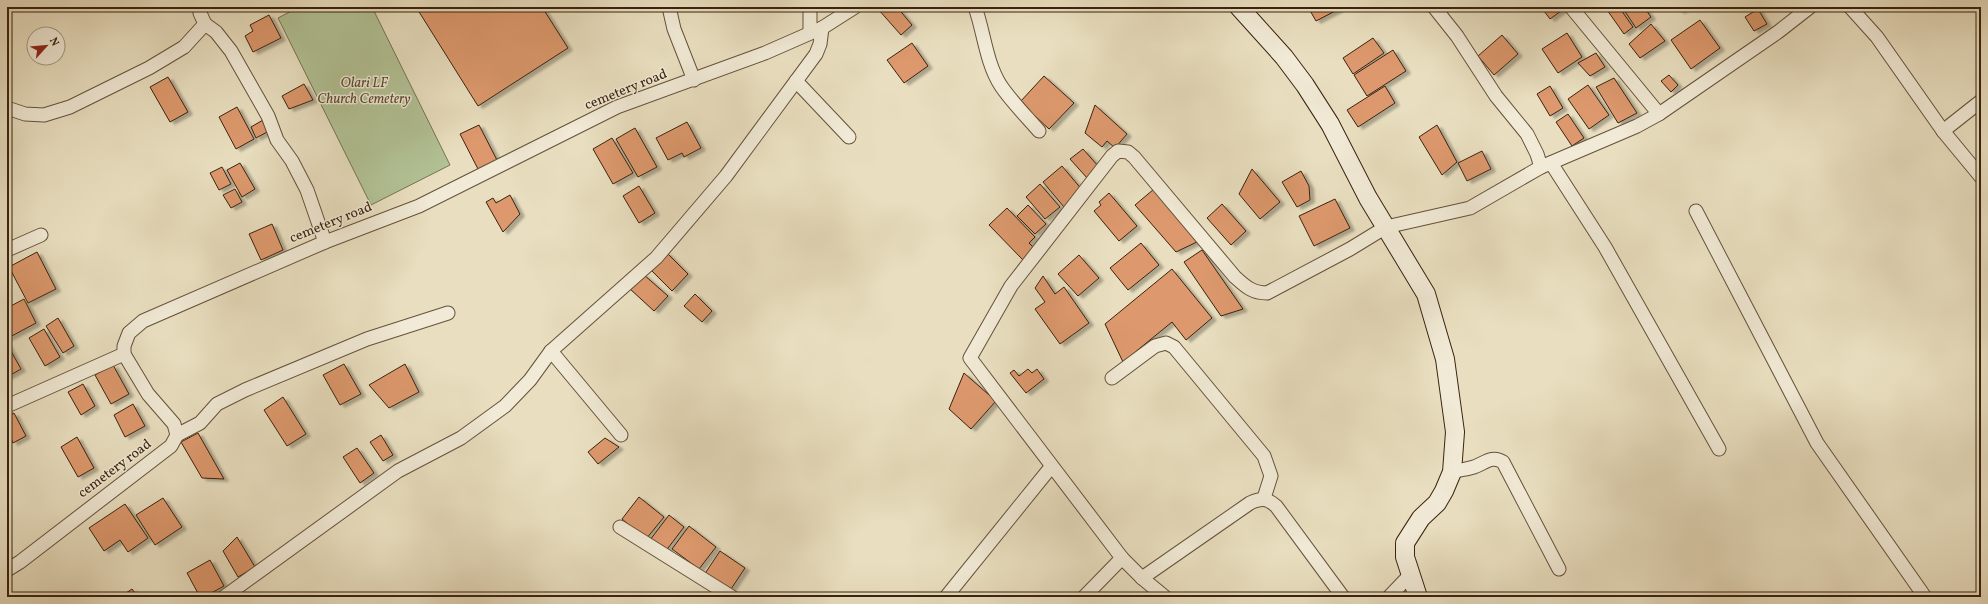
<svg xmlns="http://www.w3.org/2000/svg" width="1988" height="604" viewBox="0 0 1988 604" font-family="Vollkorn,serif">
  <style>
    .green { fill: #b2c396; stroke: #767252 }
    .building { fill: #dd996d; stroke: #39220f; filter: url(#shadow) }
    .lines { fill: none; stroke-linecap: round; stroke-linejoin: round }
    .street-casing { stroke: #65513b; stroke-width: 15 }
    .secondary-casing { stroke: #39220f; stroke-width: 20 }
    .street { stroke: #f1ead6; stroke-width: 13 }
    .secondary { stroke: #f1ead6; stroke-width: 18 }
    .labels { text-anchor: middle; dominant-baseline: central; stroke-width: 3; stroke-linejoin: round; paint-order: stroke }
    .park-label { font-size: 14px; font-style: italic; fill: #574a31; stroke: #f1ead6 }
    .street-label { font-size: 14px; fill: #39220f; stroke: #f1ead6 }
  </style>
  <defs>
    <filter id="shadow"><feDropShadow dx="4.5" dy="2.5" stdDeviation="1" flood-color="#0004"/></filter>
  </defs>
  <rect width="100%" height="100%" fill="#e9dfc0"/>
  <filter id="stains"><feTurbulence type="fractalNoise" baseFrequency=".005" numOctaves="4"/><feColorMatrix values="0 0 0 0 .2 0 0 0 0 .09 0 0 0 0 .02 0 0 0 .5 -.17"/></filter>
  <radialGradient id="worn" r=".72"><stop offset=".6" stop-color="#630" stop-opacity="0"/><stop offset="1" stop-color="#630" stop-opacity=".3"/></radialGradient>
  <path class="green" d="M299,7H372L450,165L371,205L278,18Z"/>
  <g class="building">
    <path d="M416,7H542L568,48L478,106Z"/>
    <path d="M881,7H897L912,25L901,35L878,9Z"/>
    <path d="M1308,7H1338L1339,9L1316,21Z"/>
    <path d="M1541,7H1564L1565,8L1550,19Z"/>
    <path d="M1605,7H1619L1633,27L1624,34Z"/>
    <path d="M1622,7H1644L1651,17L1636,28Z"/>
    <path d="M1677,7H1686L1680,11Z"/>
    <path d="M1758,9L1767,24L1754,31L1745,17Z"/>
    <path d="M269,15L281,38L253,52L245,36L253,31L250,25Z"/>
    <path d="M1700,20L1720,48L1691,69L1671,40Z"/>
    <path d="M1651,24L1665,41L1640,58L1629,44Z"/>
    <path d="M1567,33L1582,57L1558,73L1542,49Z"/>
    <path d="M1502,35L1518,54L1494,75L1478,56Z"/>
    <path d="M1373,38L1384,53L1353,74L1343,58Z"/>
    <path d="M912,43L928,66L904,83L887,60Z"/>
    <path d="M1393,50L1406,71L1367,96L1354,75Z"/>
    <path d="M1596,53L1605,67L1590,76L1578,63Z"/>
    <path d="M1669,75L1678,85L1671,92L1661,81Z"/>
    <path d="M1044,76L1074,103L1049,129L1020,102Z"/>
    <path d="M168,77L188,112L170,122L150,87Z"/>
    <path d="M1614,78L1637,113L1618,123L1596,87Z"/>
    <path d="M304,84L313,100L289,109L282,96Z"/>
    <path d="M1588,85L1609,115L1589,129L1568,99Z"/>
    <path d="M1385,86L1395,103L1358,127L1347,110Z"/>
    <path d="M1550,86L1563,108L1550,116L1537,94Z"/>
    <path d="M1095,105L1127,134L1115,148L1107,141L1102,147L1085,133Z"/>
    <path d="M237,107L254,139L236,149L219,117Z"/>
    <path d="M1568,114L1584,138L1572,146L1556,122Z"/>
    <path d="M263,120L269,131L256,138L251,127Z"/>
    <path d="M687,122L701,148L684,157L682,153L668,160L656,138Z"/>
    <path d="M479,125L497,160L478,169L460,134Z"/>
    <path d="M1437,125L1457,162L1442,175L1419,137Z"/>
    <path d="M635,128L657,167L638,177L616,139Z"/>
    <path d="M612,138L633,173L613,184L593,149Z"/>
    <path d="M1083,149L1099,167L1088,179L1070,159Z"/>
    <path d="M1482,151L1491,169L1467,181L1458,163Z"/>
    <path d="M240,163L255,189L242,197L227,170Z"/>
    <path d="M1062,166L1083,191L1064,207L1043,182Z"/>
    <path d="M222,167L231,184L219,190L210,173Z"/>
    <path d="M1252,169L1280,202L1260,219L1239,194Z"/>
    <path d="M1301,171L1309,186L1310,200L1297,207L1282,182Z"/>
    <path d="M1040,184L1060,207L1045,219L1026,197Z"/>
    <path d="M639,186L655,213L639,223L623,196Z"/>
    <path d="M235,189L242,202L231,208L223,195Z"/>
    <path d="M1154,189L1199,241L1176,252L1135,205Z"/>
    <path d="M1109,193L1137,226L1119,241L1094,211L1101,205L1099,202Z"/>
    <path d="M510,195L520,214L503,232L486,202L493,198L496,203Z"/>
    <path d="M1335,199L1350,228L1314,246L1299,216Z"/>
    <path d="M1222,204L1246,231L1231,245L1207,218Z"/>
    <path d="M1028,205L1046,224L1035,234L1017,216Z"/>
    <path d="M1007,208L1035,237L1029,243L1035,249L1023,260L989,225Z"/>
    <path d="M272,224L283,250L261,260L249,234Z"/>
    <path d="M1141,243L1159,265L1128,290L1110,268Z"/>
    <path d="M1202,250L1243,309L1221,316L1184,262Z"/>
    <path d="M37,252L56,289L28,303L9,267Z"/>
    <path d="M666,252L688,274L672,291L650,269Z"/>
    <path d="M1079,255L1099,278L1078,296L1058,274Z"/>
    <path d="M1172,269L1212,318L1186,340L1172,322L1123,362L1105,324Z"/>
    <path d="M643,274L668,296L654,311L629,288Z"/>
    <path d="M1043,276L1055,294L1064,287L1089,323L1060,344L1035,309L1045,302L1035,288Z"/>
    <path d="M695,294L712,311L702,322L684,306Z"/>
    <path d="M24,299L36,323L8,338L7,308Z"/>
    <path d="M58,318L74,346L63,353L46,326Z"/>
    <path d="M44,329L60,357L45,366L29,338Z"/>
    <path d="M7,344L21,369L7,377Z"/>
    <path d="M344,364L361,394L340,405L323,375Z"/>
    <path d="M405,364L419,392L389,408L369,385Z"/>
    <path d="M113,365L129,394L111,404L95,375Z"/>
    <path d="M1028,369L1032,373L1037,369L1044,379L1026,393L1010,373L1014,370L1019,376Z"/>
    <path d="M964,373L996,401L971,429L949,409Z"/>
    <path d="M83,384L95,406L81,415L68,392Z"/>
    <path d="M283,397L306,434L287,446L264,410Z"/>
    <path d="M133,404L145,426L125,437L114,415Z"/>
    <path d="M14,413L26,436L13,443L7,430V417Z"/>
    <path d="M198,433L224,479L202,478L181,442Z"/>
    <path d="M381,435L393,455L383,461L370,442Z"/>
    <path d="M77,437L94,468L78,477L61,447Z"/>
    <path d="M605,438L619,447L598,464L588,452Z"/>
    <path d="M357,448L374,473L360,483L343,457Z"/>
    <path d="M639,497L664,517L646,539L622,519Z"/>
    <path d="M163,498L182,527L155,545L136,515Z"/>
    <path d="M125,504L148,538L128,552L120,540L104,551L89,528Z"/>
    <path d="M669,515L684,527L665,552L650,540Z"/>
    <path d="M689,526L716,547L699,569L672,549Z"/>
    <path d="M237,537L255,567L238,577L223,551Z"/>
    <path d="M720,551L745,568L729,592L704,575Z"/>
    <path d="M210,560L224,586L204,597H200L187,573Z"/>
    <path d="M132,589L138,597H120Z"/>
  </g>
  <g class="lines">
    <defs>
      <g id="street">
        <path d="M669,7L674,29L694,80"/>
        <path d="M810,7V32"/>
        <path d="M975,7C984,32 986,63 1001,86C1012,102 1026,116 1039,131"/>
        <path d="M1434,7L1457,36L1496,96L1527,134L1537,154L1541,167"/>
        <path d="M1571,7L1659,114"/>
        <path d="M1850,7L1877,37L1943,131L1981,177"/>
        <path d="M205,24L216,32L231,51L268,116L277,140L292,161L307,190L325,242"/>
        <path d="M796,81L849,137"/>
        <path d="M7,108L25,114L44,115L70,107L149,68L184,47L205,24L200,13V7"/>
        <path d="M1943,131L1981,101"/>
        <path d="M1551,163L1605,247L1719,449"/>
        <path d="M1696,211L1817,443L1925,597"/>
        <path d="M7,250L41,235"/>
        <path d="M551,351L621,435"/>
        <path d="M1112,378L1155,346L1166,343L1174,347L1264,456L1271,476L1264,498"/>
        <path d="M7,406L124,354"/>
        <path d="M177,435L200,423L217,404L245,390L367,339L448,313"/>
        <path d="M1452,472C1459,470 1467,469 1474,467C1485,463 1492,455 1503,462L1559,569"/>
        <path d="M620,527L732,597"/>
        <path d="M7,570L20,562L171,446L177,435L174,424L148,394L124,354V346L129,333L143,321L325,242L419,206L617,107L765,53L822,28L855,7"/>
        <path d="M1142,578L1250,503C1261,498 1267,498 1276,506L1343,597"/>
        <path d="M224,597L398,471L461,438L505,406L530,380L551,351L656,258L726,176L816,54L820,44L822,28"/>
        <path d="M946,597L1051,467"/>
        <path d="M1084,597L1122,558"/>
        <path d="M1165,597L1142,578L1122,558L970,358L1011,286L1112,156L1118,151L1128,152L1134,157L1235,277C1245,286 1252,293 1267,293L1350,249L1386,227L1470,208L1541,167L1637,126L1659,114L1778,32L1810,7"/>
        <path d="M1389,597L1410,575"/>
      </g>
      <path id="secondary" d="M1239,7L1284,57L1305,85L1330,124L1368,198L1426,294L1445,359L1455,432L1452,472L1444,491L1437,503L1421,518L1405,543V557L1418,597"/>
    </defs>
    <use href="#street" class="street-casing"/>
    <use href="#secondary" class="secondary-casing"/>
    <use href="#street" class="street"/>
    <use href="#secondary" class="secondary"/>
  </g>
  <g class="labels">
    <g class="park-label">
      <text x="364" y="83">Olari LF<tspan x="364" dy="16">Church Cemetery</tspan></text>
    </g>
    <g class="street-label">
      <text transform="translate(626 90) rotate(-22)">cemetery road</text>
      <text transform="translate(331 223) rotate(-22)">cemetery road</text>
      <text transform="translate(115 469) rotate(-37)">cemetery road</text>
    </g>
  </g>
  <rect width="1988" height="604" fill="none" stroke="#e9dfc0" stroke-width="24"/>
  <rect x="8" y="8" width="1972" height="588" fill="none" stroke="#39220f" stroke-width="2"/>
  <rect x="12" y="12" width="1964" height="580" fill="none" stroke="#39220f"/>
  <g transform="translate(46 46) rotate(63)"><circle r="19" fill="#f1ead6" stroke="#a79a86"/>
  <path d="M0-3L7 15L0 10L-7 15Z" fill="#8f2418"/>
  <text y="-6" font-size="11" font-weight="bold" text-anchor="middle" fill="#39220f">N</text>
  </g>
  <rect width="100%" height="100%" filter="url(#stains)"/>
  <rect width="100%" height="100%" fill="url(#worn)"/>
</svg>
